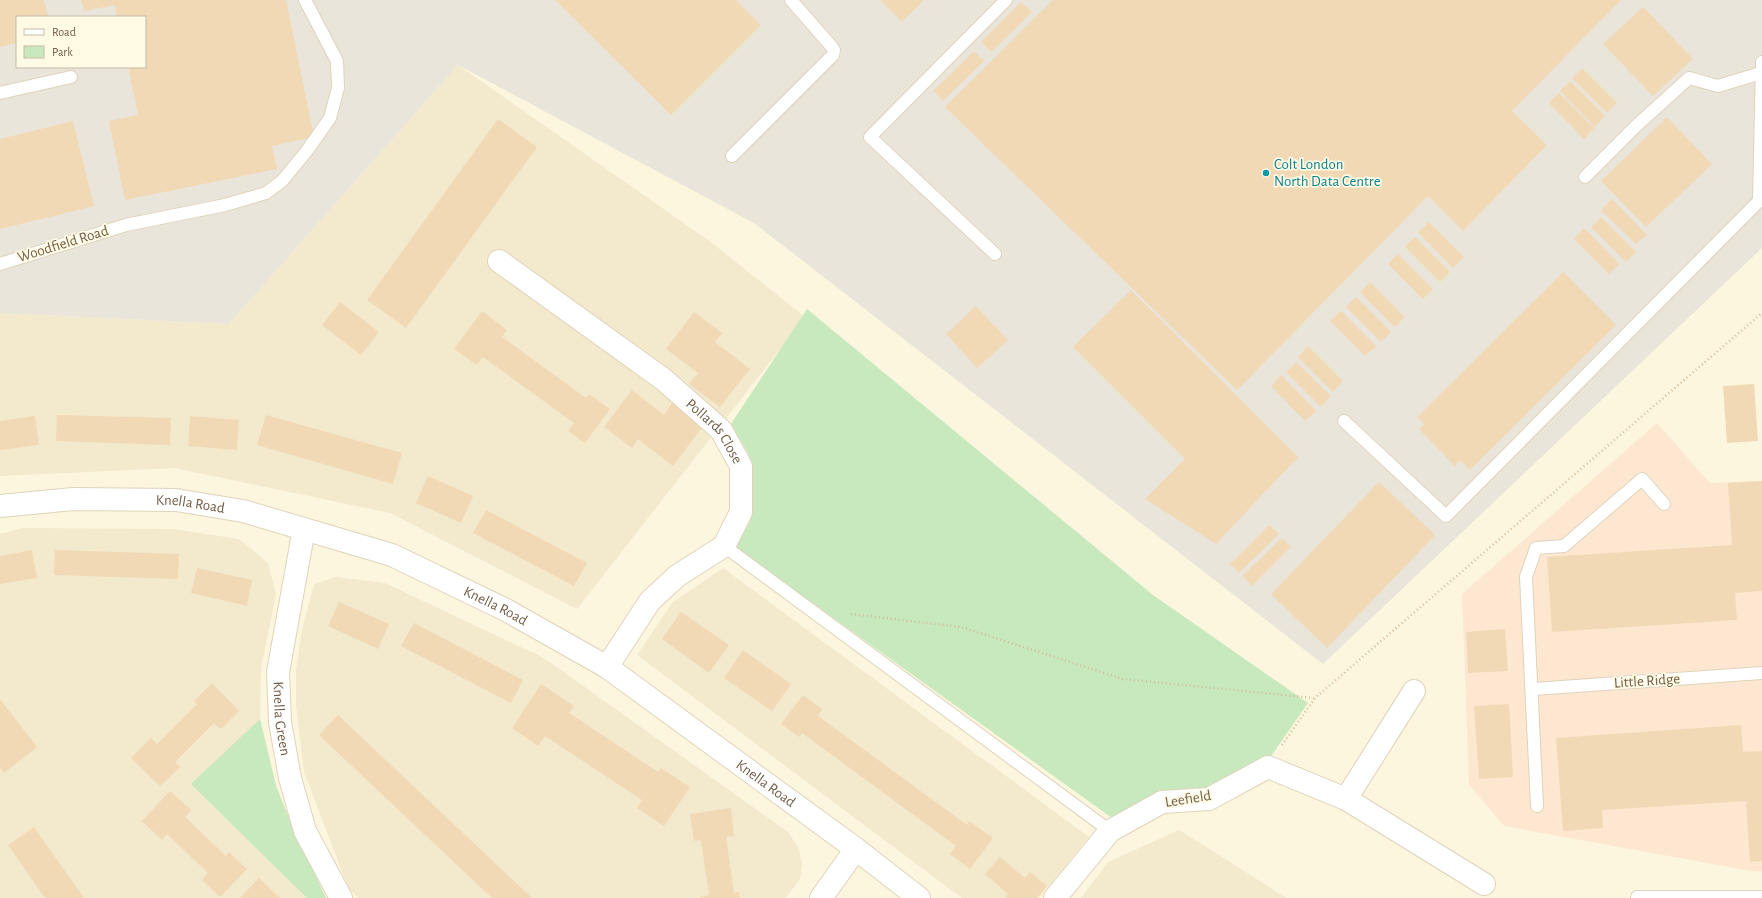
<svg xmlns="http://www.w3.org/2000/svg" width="1762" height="898" viewBox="0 0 1762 898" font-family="'Alegreya Sans',sans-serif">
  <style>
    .residential { fill: #f3e9cd }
    .commercial { fill: #fde7d1 }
    .industrial { fill: #eae5da; fill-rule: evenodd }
    .green { fill: #c7e9bd }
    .building { fill: #f1d9b6 }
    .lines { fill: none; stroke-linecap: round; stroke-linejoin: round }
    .lane-casing { stroke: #dfd3bb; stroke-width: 14 }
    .street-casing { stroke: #dfd3bb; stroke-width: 24 }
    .path { stroke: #d5bc9a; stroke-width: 2.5; stroke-dasharray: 1 3; stroke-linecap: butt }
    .lane { stroke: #fff; stroke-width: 12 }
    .street { stroke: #fff; stroke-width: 22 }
    .culture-dot { fill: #0f9aa8; stroke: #fffae4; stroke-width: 1.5 }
    .labels { text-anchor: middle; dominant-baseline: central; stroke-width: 3.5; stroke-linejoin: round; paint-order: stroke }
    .culture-label { font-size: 15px; fill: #0d838f; stroke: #fffae4; text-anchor: start }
    .street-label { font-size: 15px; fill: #715e47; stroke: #fffae4 }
  </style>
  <rect width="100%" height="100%" fill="#fcf6de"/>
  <g class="residential">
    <path d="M458,65L712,243L805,317L577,609L390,513L175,468L0,476V313L229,324Z"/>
    <path d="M23,528L173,529L239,539L268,563L276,594L261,668L260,719L276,786L295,833L326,898H0V534Z"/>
    <path d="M723,568L1089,837L1039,898H962L637,655L672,603Z"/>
    <path d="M336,577L385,583L544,658L788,832L798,847L802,863L800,879L786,898H358L348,887L304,772L296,705V672L301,635L314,584Z"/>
    <path d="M1179,830L1224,858L1286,898H1081L1108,862Z"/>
  </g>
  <path class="commercial" d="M1657,423L1710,483L1762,481V871H1751L1504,826L1469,785L1462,594Z"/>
  <path class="industrial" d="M0,0H1762V248L1323,664L754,223L458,65L229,324L0,313ZM17,17H145V67H17Z"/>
  <g class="green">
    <path d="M807,309L1153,595L1308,703L1269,759L1211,791L1112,818L736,548L750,521L753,492L748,453L731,424Z"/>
    <path d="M260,719L276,786L295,833L326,898H307L191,784Z"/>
  </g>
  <g class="building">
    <path d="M0,0H44L48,17H17V43L0,47Z"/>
    <path d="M81,0H286L314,137L272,146L277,169L125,200L109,121L138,115L128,67H145V17H117L115,5L84,11Z"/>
    <path d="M555,0H736L761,25L671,115Z"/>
    <path d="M880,0H924L902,22Z"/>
    <path d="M1053,0H1621L1512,111L1547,145L1463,231L1428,196L1237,390L945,107Z"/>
    <path d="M1021,2L1032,12L991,52L981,42Z"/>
    <path d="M1643,7L1693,59L1653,96L1603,44Z"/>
    <path d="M974,51L984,61L943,101L933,91Z"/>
    <path d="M1582,68L1617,103L1607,113L1572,78Z"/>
    <path d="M1570,81L1605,116L1595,127L1560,91Z"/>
    <path d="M1559,93L1594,128L1584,139L1549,103Z"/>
    <path d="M1667,117L1712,164L1646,227L1601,181Z"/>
    <path d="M498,119L537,147L406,328L367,300Z"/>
    <path d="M73,121L94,206L0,229V139Z"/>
    <path d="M1612,199L1647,235L1636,244L1601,210Z"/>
    <path d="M1601,217L1636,252L1626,262L1591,227Z"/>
    <path d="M1429,222L1464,257L1453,268L1418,232Z"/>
    <path d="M1584,228L1619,264L1609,274L1574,239Z"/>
    <path d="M1415,237L1450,272L1440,282L1405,247Z"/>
    <path d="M1398,254L1433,289L1423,299L1388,264Z"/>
    <path d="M1563,272L1616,325L1470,470L1460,460L1455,466L1419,429L1424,424L1417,417Z"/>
    <path d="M1370,282L1405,317L1395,327L1360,292Z"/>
    <path d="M1131,290L1298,457L1216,544L1145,499L1185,459L1073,347Z"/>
    <path d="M1356,297L1391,332L1381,342L1346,307Z"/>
    <path d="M340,302L379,332L361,355L322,325Z"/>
    <path d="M976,306L1008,340L977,368L946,334Z"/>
    <path d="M482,311L507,330L502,337L586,398L589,394L610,409L585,443L568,431L574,423L483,357L477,365L454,349Z"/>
    <path d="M1341,311L1376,346L1365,356L1330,321Z"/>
    <path d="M694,312L722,333L715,342L750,369L720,407L689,384L698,373L666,349Z"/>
    <path d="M1308,346L1343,381L1333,392L1298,357Z"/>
    <path d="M1296,362L1331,396L1321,407L1286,372Z"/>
    <path d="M1281,375L1316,411L1305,421L1271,386Z"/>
    <path d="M1754,384L1758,441L1727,443L1723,386Z"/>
    <path d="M632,390L664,415L672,403L703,426L673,466L638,439L632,448L604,427Z"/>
    <path d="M57,415L171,418L170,445L56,441Z"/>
    <path d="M266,415L402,453L393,484L257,445Z"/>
    <path d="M35,416L39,445L0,450V421Z"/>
    <path d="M190,416L239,420L237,450L188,446Z"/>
    <path d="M428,476L473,496L461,523L416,503Z"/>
    <path d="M1762,481V591L1735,593L1737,620L1552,632L1547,557L1732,545L1728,483Z"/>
    <path d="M1379,482L1435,535L1327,648L1271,594Z"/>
    <path d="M486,510L587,563L574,586L473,533Z"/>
    <path d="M1269,525L1279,534L1239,573L1230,564Z"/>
    <path d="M1282,538L1291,547L1252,586L1242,576Z"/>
    <path d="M32,550L37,578L0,584V556Z"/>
    <path d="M55,550L179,554L178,579L54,575Z"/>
    <path d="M197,568L252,580L247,606L191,593Z"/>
    <path d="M339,602L389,624L378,649L328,626Z"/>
    <path d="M681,612L729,645L709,673L662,639Z"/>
    <path d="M414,623L523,680L511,703L401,646Z"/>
    <path d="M1505,629L1508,671L1468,673L1466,632Z"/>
    <path d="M743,650L791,684L772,711L724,678Z"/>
    <path d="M212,683L239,711L221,729L214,723L175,762L180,767L160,786L131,758L151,738L157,744L197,704L194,701Z"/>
    <path d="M541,684L574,706L569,713L658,772L661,768L690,787L664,826L637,808L642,800L545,736L538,746L512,728Z"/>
    <path d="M803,695L822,709L818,716L967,825L969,821L993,838L970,869L950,854L956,846L802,733L799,737L781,724Z"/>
    <path d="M0,699L37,747L4,773L0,768Z"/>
    <path d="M1509,704L1513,777L1479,779L1474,706Z"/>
    <path d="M338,715L532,898H492L319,735Z"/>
    <path d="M1741,725L1743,752L1762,751V861L1750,862L1746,801L1602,810L1603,828L1563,831L1556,738Z"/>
    <path d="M170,791L191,810L185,817L226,856L229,852L247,869L220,897L202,880L208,873L167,834L162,840L142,821Z"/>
    <path d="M731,808L734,836L726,837L734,893L739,892L740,898H700V897L709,895L701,840L694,841L690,814Z"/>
    <path d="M34,827L84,898H45L8,845Z"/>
    <path d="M1000,857L1025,878L1030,872L1047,886L1037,898H1005L1008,894L985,874Z"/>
    <path d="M259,878L280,898H240Z"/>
  </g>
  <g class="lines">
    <defs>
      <g id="lane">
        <path d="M0,93L71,77"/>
        <path d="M732,156L833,55L834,50L832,47L791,0"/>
        <path d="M1585,177L1636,126L1689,78L1718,86L1761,73"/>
        <path d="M995,254L870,137L1006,0"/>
        <path d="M0,264L126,225L225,205L266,193L282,181L306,152L330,118L338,88L337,61L305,0"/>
        <path d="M1344,421L1446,516L1759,201L1762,62"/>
        <path d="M724,546L1110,831"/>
        <path d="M1533,689L1762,673"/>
        <path d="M1537,806L1526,577L1536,548L1564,546L1642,479L1664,504"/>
        <path d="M1637,897H1762"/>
      </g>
      <g id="street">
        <path id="s1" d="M499,261L663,379L721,430L741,466V512L724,546L677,576L650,601L607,667"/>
        <path id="s2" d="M0,506L73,499L176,500L243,511L392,555L506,610L607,667L856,849L919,898"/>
        <path id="s3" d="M304,529L278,672L280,722L290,778L305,831L341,898"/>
        <path d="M1346,799L1414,691"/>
        <path d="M821,898L856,849"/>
        <path d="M1055,898L1110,831L1162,802L1209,799L1268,767L1346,799L1484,884"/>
      </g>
    </defs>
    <use href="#lane" class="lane-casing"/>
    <use href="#street" class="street-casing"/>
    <g class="path">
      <path d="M851,614L961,627L1123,679L1314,698"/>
      <path d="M1282,745L1315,698L1762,313"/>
    </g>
    <use href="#lane" class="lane"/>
    <use href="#street" class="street"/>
  </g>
  <circle class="culture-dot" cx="1266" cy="173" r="4"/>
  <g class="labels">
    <g class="culture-label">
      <text x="1274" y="164">Colt London<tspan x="1274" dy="17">North Data Centre</tspan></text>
    </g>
    <g class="street-label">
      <text transform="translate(63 244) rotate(-17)">Woodfield Road</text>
      <text stroke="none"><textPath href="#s1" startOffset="276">Pollards Close</textPath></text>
      <text stroke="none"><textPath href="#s2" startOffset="191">Knella Road</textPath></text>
      <text stroke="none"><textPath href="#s2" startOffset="515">Knella Road</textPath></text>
      <text transform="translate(1647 681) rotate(-4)">Little Ridge</text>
      <text stroke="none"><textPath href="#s3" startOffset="192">Knella Green</textPath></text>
      <text stroke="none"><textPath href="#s2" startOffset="839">Knella Road</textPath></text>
      <text transform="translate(1188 799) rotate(-9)">Leefield</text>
    </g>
  </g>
  <rect x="16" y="16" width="130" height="52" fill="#fffae4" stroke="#c6bca5"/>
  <rect x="24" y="29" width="20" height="6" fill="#ffffff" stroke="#c6bca5"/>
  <text x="52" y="36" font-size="12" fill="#715e47">Road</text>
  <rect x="24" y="46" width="20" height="12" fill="#c7e9bd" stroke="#c6bca5"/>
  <text x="52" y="56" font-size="12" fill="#715e47">Park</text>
</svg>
